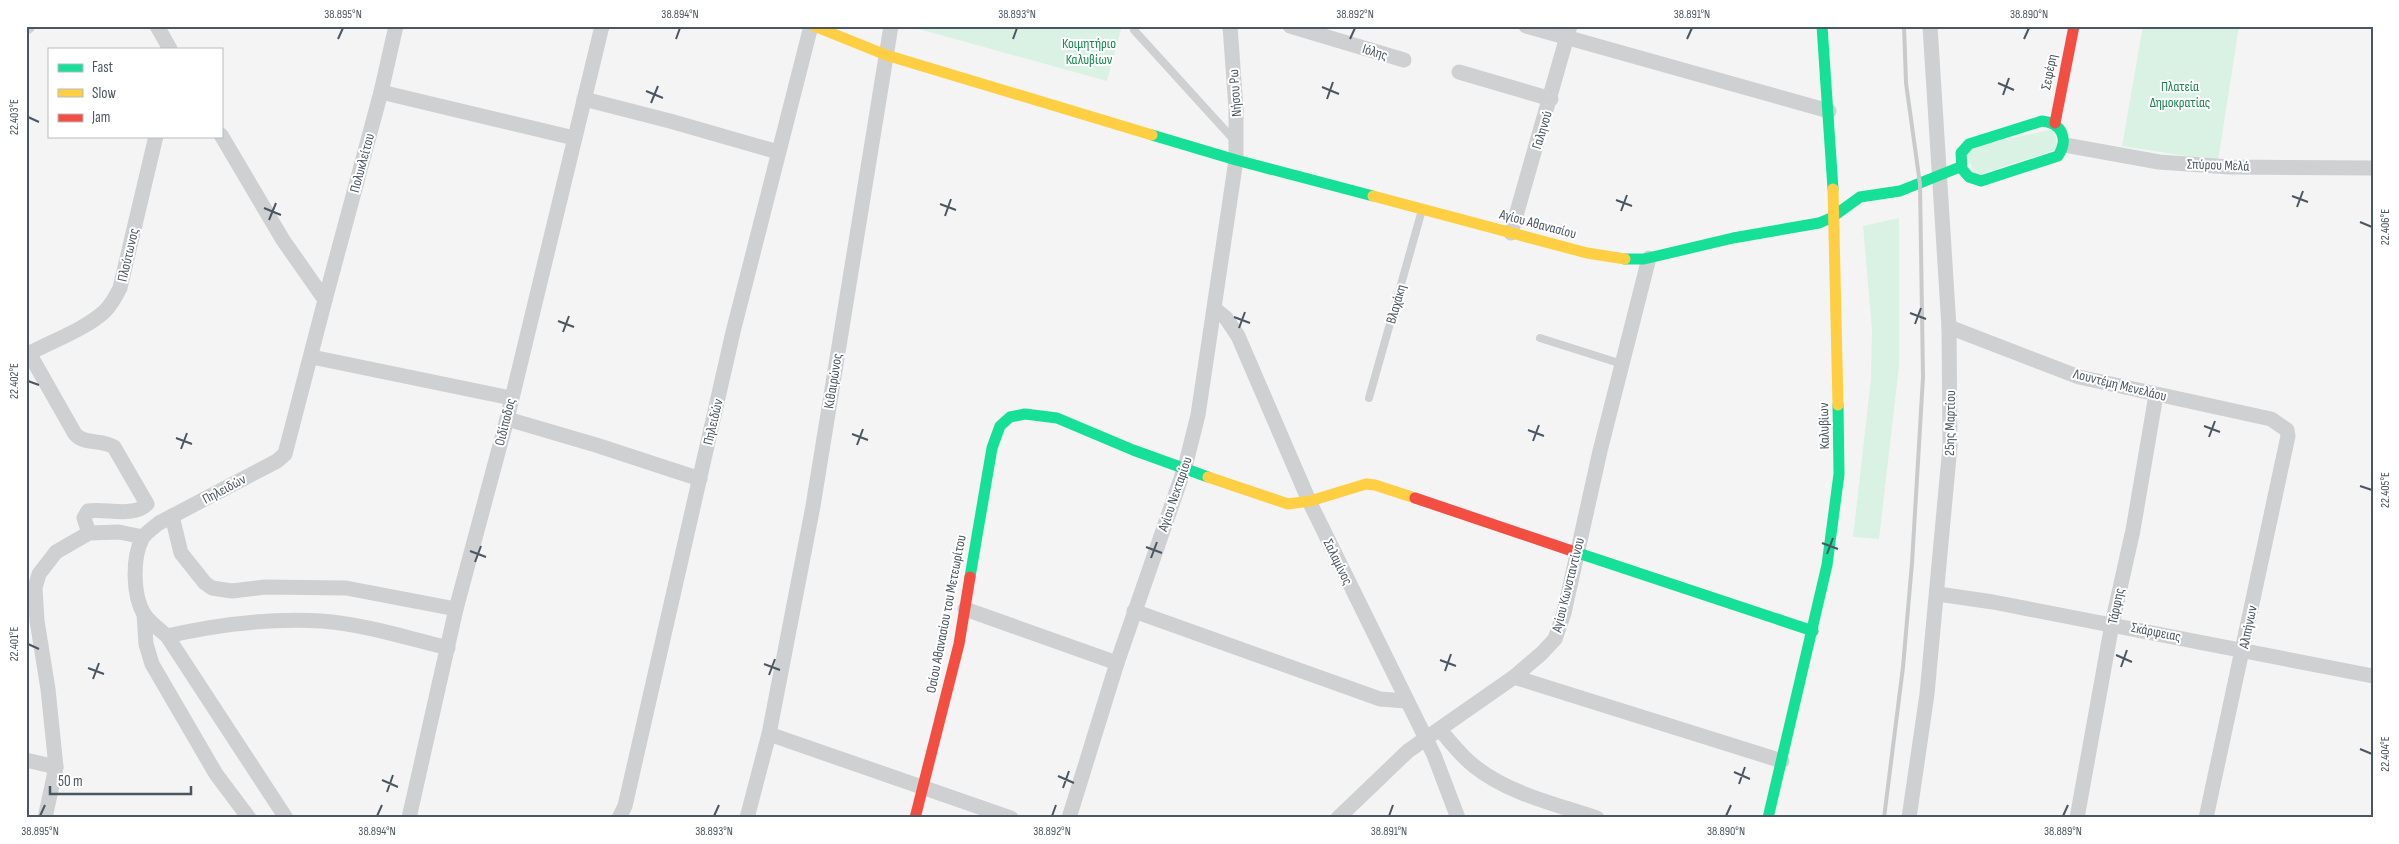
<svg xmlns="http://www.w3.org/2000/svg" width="2399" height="844" viewBox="0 0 2399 844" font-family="'Sofia Sans Condensed',sans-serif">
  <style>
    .green { fill: #d9f2e3 }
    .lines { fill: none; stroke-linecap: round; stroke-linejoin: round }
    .lane { stroke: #ced0d2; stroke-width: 8 }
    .street { stroke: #ced0d2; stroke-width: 15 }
    .fast { stroke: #16e098; stroke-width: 11 }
    .slow { stroke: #ffcf43; stroke-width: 11 }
    .jam { stroke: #f24e42; stroke-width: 11 }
    .rail { stroke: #c9cacc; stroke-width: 4 }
    .ticks { fill: none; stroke: #4a5661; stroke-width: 2 }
    .labels { text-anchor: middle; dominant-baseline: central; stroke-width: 4; stroke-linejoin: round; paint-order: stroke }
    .park-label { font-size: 14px; fill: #17864f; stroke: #fff }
    .street-label { font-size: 14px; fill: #4a5661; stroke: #fff }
    .neatline { fill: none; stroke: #4a5661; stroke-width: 2 }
    .ticks-label { font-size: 12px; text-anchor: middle; fill: #4a5661 }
  </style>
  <rect width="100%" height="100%" fill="#f4f4f4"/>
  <g class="green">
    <path d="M908,26H1122L1107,81Z"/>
    <path d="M2143,26H2239L2218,161L2122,146Z"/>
    <path d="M2054,129L2058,149L1975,176L1966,152L1971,147Z"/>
    <path d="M1899,218V366L1879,539L1853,537L1871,379L1872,329L1863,226Z"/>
  </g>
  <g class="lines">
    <g class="lane">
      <path d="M1134,30L1235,141"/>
      <path d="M1540,338L1622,364"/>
      <path d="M1369,398L1422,210"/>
    </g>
    <g class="street">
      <path d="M157,26L170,49"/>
      <path d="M1290,26L1404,60"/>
      <path d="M1526,26L1829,111"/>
      <path d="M26,27L28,26"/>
      <path d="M1459,72L1551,99"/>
      <path d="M381,92L574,138"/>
      <path d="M584,99L670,121L778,152"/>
      <path d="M221,135L283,240L325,300L285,454L277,461L159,523C153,528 145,533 142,539C132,559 133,596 144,614C149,622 160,630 167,636L286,818"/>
      <path d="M2065,145L2159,162L2230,167L2373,168"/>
      <path d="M1511,233L1570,26"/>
      <path d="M325,300L381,92L396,26"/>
      <path d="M1215,309L1226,318L1238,336L1310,503L1434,755L1458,818"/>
      <path d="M1949,327L2079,377L2271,419L2287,430L2288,436L2206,818"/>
      <path d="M29,353L75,434C84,445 102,439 114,447L147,504C133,518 106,508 88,511L84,518L89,533"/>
      <path d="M26,355C50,342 86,329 105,311C111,305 116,296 120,288L156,136"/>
      <path d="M312,357L511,398"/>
      <path d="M507,419L596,445L700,479"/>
      <path d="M172,516L181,553L205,583L212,588L232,591L265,587L346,588L456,609"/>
      <path d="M1938,594L1993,602L2373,676"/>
      <path d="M965,609L1117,663"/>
      <path d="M1134,611L1380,699L1406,701"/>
      <path d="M144,614L146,644L152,664L216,774L249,818"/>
      <path d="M167,636C219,624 268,618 321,621C364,624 407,638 448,648"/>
      <path d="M1514,677L1782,761"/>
      <path d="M1440,730C1451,742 1461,756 1474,766C1509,794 1556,804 1597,818"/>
      <path d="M769,734L1011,818"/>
      <path d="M26,760L56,767"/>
      <path d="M45,818L56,767L48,689L37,621L35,588L39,574L56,552L89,533L119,532L143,537"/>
      <path d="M409,818L456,609L507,419L602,26"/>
      <path d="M619,818L625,806L733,332L811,26"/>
      <path d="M747,818L769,734L813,506L891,26"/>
      <path d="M1069,818L1117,663L1185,467L1198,415L1236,160V109L1230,26"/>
      <path d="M1338,818L1408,751L1514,677L1542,653L1555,639L1564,613L1600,451L1649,258"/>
      <path d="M1909,818L1927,694L1950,446L1949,327L1930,26"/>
      <path d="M2077,818L2112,624L2133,530L2156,395"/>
    </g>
    <g class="fast">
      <path d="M1822,26L1833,189"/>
      <path d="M2042,121C2062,123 2069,139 2058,156L1981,181L1969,177L1962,169L1961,153L1969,144Z"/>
      <path d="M1152,135L1236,160L1373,196"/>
      <path d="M1625,259H1644L1733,238L1819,223L1831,218L1860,197L1900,191L1960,167"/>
      <path d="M1572,551L1813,631"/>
      <path d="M970,577L992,448L1000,426L1010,417L1025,414L1057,418L1133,450L1208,477"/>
      <path d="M1768,818L1827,565L1839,474L1838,405"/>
    </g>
    <g class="slow">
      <path d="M814,26L886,55L1152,135"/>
      <path d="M1833,189L1838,405"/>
      <path d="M1373,196L1587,253L1625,259"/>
      <path d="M1208,477L1288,504L1310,501L1366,484L1375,485L1415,498"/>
    </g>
    <g class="jam">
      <path d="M2055,123L2074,26"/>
      <path d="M1415,498L1572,551"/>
      <path d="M915,818L959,644L970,577"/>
    </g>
    <path class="rail" d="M1884,818L1903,667L1912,563L1923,377L1920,184L1906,83L1904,26"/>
  </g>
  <path class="ticks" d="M338,39L343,28M676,39L680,28M1013,39L1017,28M1350,39L1355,28M1687,39L1692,28M2024,39L2029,28M1998,83L2014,90M1322,87L1339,94M646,91L663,98M2003,95L2009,78M1327,99L1333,82M651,103L658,86M28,117L39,122M2292,196L2308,202M1616,200L1632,206M940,204L956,210M2297,207L2303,191M264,208L281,215M1621,211L1627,195M945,216L951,199M269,220L276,203M2360,222L2372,227M1910,313L1926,319M1234,317L1250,323M558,321L574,327M1915,324L1921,308M1239,328L1245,312M563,332L569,316M28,381L39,385M2204,426L2220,432M1528,430L1544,436M852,434L868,440M2209,437L2215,421M176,438L192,444M1533,441L1539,425M857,445L863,429M181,449L187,433M2360,486L2372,490M1822,543L1838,549M1146,547L1162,553M470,551L486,557M1827,554L1833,538M1151,558L1157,542M475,562L481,546M28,644L39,649M2116,655L2132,662M1440,660L1456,666M764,664L780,670M2121,667L2127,650M88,668L104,674M1445,671L1451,654M769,675L775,659M93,679L99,663M2360,749L2372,754M1734,772L1750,779M1058,776L1074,783M382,780L398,787M1739,784L1745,767M1063,788L1069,771M387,792L393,775M40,816L45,805M377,816L382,805M714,816L719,805M1052,816L1056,805M1389,816L1393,805M1726,816L1731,805M2063,816L2068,805"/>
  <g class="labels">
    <g class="park-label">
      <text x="1089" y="43">Κοιμητήριο<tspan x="1089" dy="16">Καλυβίων</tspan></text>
      <text x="2180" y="86">Πλατεία<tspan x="2180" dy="16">Δημοκρατίας</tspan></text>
    </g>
    <g class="street-label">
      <text transform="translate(1375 52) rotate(17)">Ιόλης</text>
      <text transform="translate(2049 72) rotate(-79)">Σεφέρη</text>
      <text transform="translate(1235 93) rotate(-94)">Νήσου Ρω</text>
      <text transform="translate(1542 130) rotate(-73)">Γαληνού</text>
      <text transform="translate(362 163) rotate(-75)">Πολυκλείτου</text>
      <text transform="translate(2218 165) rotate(2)">Σπύρου Μελά</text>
      <text transform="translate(1538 224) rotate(15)">Αγίου Αθανασίου</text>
      <text transform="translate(128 255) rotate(-77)">Πλούτωνος</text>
      <text transform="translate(1396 304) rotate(-74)">Βλαχάκη</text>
      <text transform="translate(833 381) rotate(-81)">Κιθαιρώνος</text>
      <text transform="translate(2120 385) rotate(14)">Λουντέμη Μενελάου</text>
      <text transform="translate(505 422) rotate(-76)">Οιδίποδος</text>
      <text transform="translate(713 422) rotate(-77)">Πηλειδών</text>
      <text transform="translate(1950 423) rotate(-89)">25ης Μαρτίου</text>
      <text transform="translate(1824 426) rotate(-91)">Καλυβίων</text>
      <text transform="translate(224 489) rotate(-28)">Πηλειδών</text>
      <text transform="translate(1175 494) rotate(-71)">Αγίου Νεκταρίου</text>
      <text transform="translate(1338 562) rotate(64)">Σαλαμίνος</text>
      <text transform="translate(1568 585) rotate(-76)">Αγίου Κωνσταντίνου</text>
      <text transform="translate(2116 606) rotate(-78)">Τάρφης</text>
      <text transform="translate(946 614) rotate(-79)">Οσίου Αθανασίου του Μετεωρίτου</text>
      <text transform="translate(2248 627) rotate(-78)">Αλπήνων</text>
      <text transform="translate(2156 632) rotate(11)">Σκάρφειας</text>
    </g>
  </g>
  <rect width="2399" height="844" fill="none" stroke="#ffffff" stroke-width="55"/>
  <rect x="48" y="48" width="175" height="90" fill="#ffffff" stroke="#b7bbc0"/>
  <rect x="58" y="64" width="25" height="8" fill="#16e098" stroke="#b7bbc0"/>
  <text x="92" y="72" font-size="15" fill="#4a5661">Fast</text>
  <rect x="58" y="89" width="25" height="8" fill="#ffcf43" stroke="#b7bbc0"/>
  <text x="92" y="98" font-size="15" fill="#4a5661">Slow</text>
  <rect x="58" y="114" width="25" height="8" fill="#f24e42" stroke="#b7bbc0"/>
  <text x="92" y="122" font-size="15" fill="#4a5661">Jam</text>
  <path d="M50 786v8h141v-8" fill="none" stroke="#4a5661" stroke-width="2.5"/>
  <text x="58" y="786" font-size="15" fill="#4a5661" stroke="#ffffff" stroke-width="4" paint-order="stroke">50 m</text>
  <rect x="28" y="28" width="2344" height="788" class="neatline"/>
  <g class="ticks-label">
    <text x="343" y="18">38.895°N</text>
    <text x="680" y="18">38.894°N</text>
    <text x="1017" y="18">38.893°N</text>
    <text x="1355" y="18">38.892°N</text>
    <text x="1692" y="18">38.891°N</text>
    <text x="2029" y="18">38.890°N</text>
    <text transform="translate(14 117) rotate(-90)" y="4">22.403°E</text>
    <text transform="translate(2385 227) rotate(-90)" y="4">22.406°E</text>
    <text transform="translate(14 381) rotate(-90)" y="4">22.402°E</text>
    <text transform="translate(2385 490) rotate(-90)" y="4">22.405°E</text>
    <text transform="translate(14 644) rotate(-90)" y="4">22.401°E</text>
    <text transform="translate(2385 754) rotate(-90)" y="4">22.404°E</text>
    <text x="40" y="835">38.895°N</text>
    <text x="377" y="835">38.894°N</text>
    <text x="714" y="835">38.893°N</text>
    <text x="1052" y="835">38.892°N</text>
    <text x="1389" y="835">38.891°N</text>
    <text x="1726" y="835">38.890°N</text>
    <text x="2063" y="835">38.889°N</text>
  </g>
</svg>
